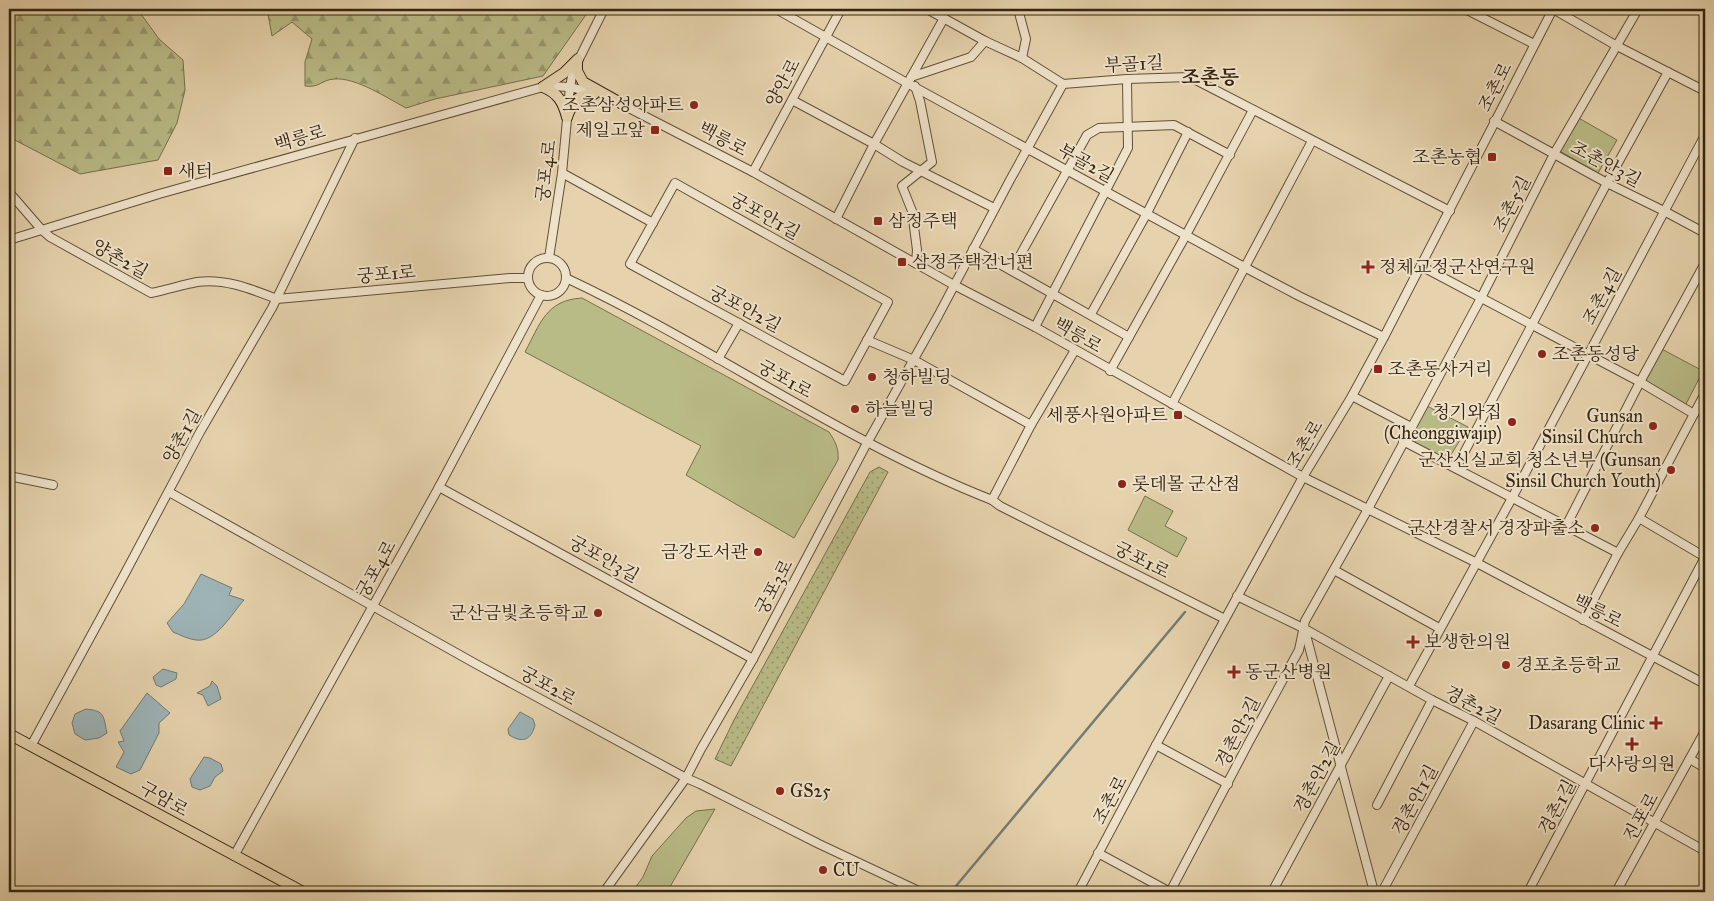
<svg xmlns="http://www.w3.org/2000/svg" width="1714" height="901" viewBox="0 0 1714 901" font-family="'IM FELL Great Primer','Noto Serif KR',serif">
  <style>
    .grass { fill: url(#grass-dots); stroke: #77704c }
    .forest { fill: url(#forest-firs); stroke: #77704c }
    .green { fill: #b9bb87; stroke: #77704c }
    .water { fill: #9db4b7; stroke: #737b75 }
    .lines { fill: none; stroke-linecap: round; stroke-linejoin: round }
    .stream { stroke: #737b75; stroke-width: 2.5 }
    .minor-casing { stroke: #615038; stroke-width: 10 }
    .major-casing { stroke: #352511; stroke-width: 12 }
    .minor { stroke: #efe2ca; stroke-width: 8 }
    .major { stroke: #e6d3ad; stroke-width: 10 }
    .poi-dot { fill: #8f2418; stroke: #efe2ca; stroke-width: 2 }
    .labels { text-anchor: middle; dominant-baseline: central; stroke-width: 4; stroke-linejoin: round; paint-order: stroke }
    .street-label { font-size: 18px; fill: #352511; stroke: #efe2ca }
    .poi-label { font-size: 18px; fill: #352511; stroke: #efe2ca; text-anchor: start }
    .quarter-label { font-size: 20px; font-weight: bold; fill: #352511; stroke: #efe2ca }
  </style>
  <defs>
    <pattern id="grass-dots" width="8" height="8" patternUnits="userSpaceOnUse" patternTransform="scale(1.25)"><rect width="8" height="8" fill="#b9bb87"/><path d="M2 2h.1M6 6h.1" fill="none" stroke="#97986d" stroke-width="1.8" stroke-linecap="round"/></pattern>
    <pattern id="forest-firs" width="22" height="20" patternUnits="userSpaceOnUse" patternTransform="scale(1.25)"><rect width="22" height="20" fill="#b9bb87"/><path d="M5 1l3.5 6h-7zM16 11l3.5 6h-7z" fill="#97986d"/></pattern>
  </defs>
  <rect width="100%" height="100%" fill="#e6d3ad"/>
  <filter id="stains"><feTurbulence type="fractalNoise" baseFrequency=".004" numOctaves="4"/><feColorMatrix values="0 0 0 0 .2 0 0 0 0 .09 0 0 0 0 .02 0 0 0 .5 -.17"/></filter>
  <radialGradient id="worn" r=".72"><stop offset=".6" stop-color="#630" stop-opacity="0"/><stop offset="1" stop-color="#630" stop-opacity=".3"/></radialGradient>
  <path class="grass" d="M879,467L888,472L731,766L715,759L734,720L870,472Z"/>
  <g class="forest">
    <path d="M9,9H126L141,14L159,39L183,60L185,90L177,123L158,160L80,174L9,137Z"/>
    <path d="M267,9H590L543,76L435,99L406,108C387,98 356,77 334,79C321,80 320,88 305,86V62L312,39L292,22L272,36Z"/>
  </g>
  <g class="green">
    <path d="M1577,117L1617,140L1598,173L1558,150Z"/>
    <path d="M582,298L829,432C835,441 839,448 838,460L794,538L686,475L701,446L525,352C540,324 546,300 582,298Z"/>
    <path d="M1656,346L1703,371L1686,404H1680L1642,383Z"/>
    <path d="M1427,406L1468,427L1449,458L1443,459L1416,444L1414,430Z"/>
    <path d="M1145,496L1173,511L1165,526L1187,538L1177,557L1128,530Z"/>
    <path d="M715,809L667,892H632L643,877L652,856L686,818L696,811Z"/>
  </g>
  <g class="water">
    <path d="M201,574L232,588L229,595L244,600C232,613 216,643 196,640C188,639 180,635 173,632L167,623L184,604Z"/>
    <path d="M163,669L177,673L176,679L161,687L156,685L153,677Z"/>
    <path d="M212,681L217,686L221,699L208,706L203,695L197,693L210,686Z"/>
    <path d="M147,693L170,713L159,723V733L140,770L131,774L116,767L124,752L118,742L124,741L120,731Z"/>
    <path d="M86,709C105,711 103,715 107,733L99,738L85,740L75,734L72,723L75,714Z"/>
    <path d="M520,712L533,719L535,725C531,741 522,743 509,735L508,729Z"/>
    <path d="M204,757L210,758L221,764L223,771L215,777L210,786L200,790L192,787L190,779Z"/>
  </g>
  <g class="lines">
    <path class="stream" d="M951,892L1185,612"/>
    <defs>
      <g id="minor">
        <path d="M776,9L907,83L1246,268L1299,296L1384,337"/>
        <path d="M927,9L985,41L1022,58L1063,84L1127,79L1190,77L1450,211"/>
        <path d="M1018,9L1026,39L1022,58"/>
        <path d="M1465,9L1534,44"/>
        <path d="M1553,9L1617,46L1705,91"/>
        <path d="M911,77L971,57L985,41"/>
        <path d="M915,86L920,101L932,162L902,186L912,211L917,250L916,263"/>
        <path d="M792,100L874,144L903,162L994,208"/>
        <path d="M623,105L753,172L954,285L1035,327L1303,477L1477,563L1705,684"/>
        <path d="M1494,121L1607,183L1664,211L1705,233"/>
        <path d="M753,172L841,9"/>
        <path d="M562,173L653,223"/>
        <path d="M675,183L888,302L845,381L630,264Z"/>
        <path d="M9,192L41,229L50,237L151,293C167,290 181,285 197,282C225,278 251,289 277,299L510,278H528"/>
        <path d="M836,219L874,144L944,18"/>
        <path d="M9,240L159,194L543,87C561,85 576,87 594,94"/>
        <path d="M973,249L1129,337"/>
        <path d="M549,258L562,173L570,87L573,71L604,9"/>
        <circle cx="547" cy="277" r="19"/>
        <path d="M1421,266L1640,382L1694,414"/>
        <path d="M1012,270L1087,135L1099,128L1174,125L1230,155"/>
        <path d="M566,278C711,346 842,441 992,500L1000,506L1225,619"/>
        <path d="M1091,314L1147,213L1188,132"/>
        <path d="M1035,327L1128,148L1127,79"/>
        <path d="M867,340L914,360L1031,425"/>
        <path d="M718,359L739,323"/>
        <path d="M1110,371L1186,235L1253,110"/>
        <path d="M1352,396L1411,427"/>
        <path d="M1172,404L1312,141"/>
        <path d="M1403,441L1618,553"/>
        <path d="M1456,468L1607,183L1668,72"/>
        <path d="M9,476L53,485"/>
        <path d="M439,487L753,659"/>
        <path d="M169,492L476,664L686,778L700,784L819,844L921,892"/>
        <path d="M992,500L1031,425L1075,350"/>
        <path d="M1639,518L1705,557"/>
        <path d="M1566,526L1640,382L1705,263"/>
        <path d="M1334,570L1439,628"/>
        <path d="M1237,596L1305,629L1432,700L1474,721L1705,851"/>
        <path d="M1583,620L1618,553L1639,518L1705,393"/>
        <path d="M1305,631L1374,892"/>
        <path d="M1409,686L1512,498L1705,135"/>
        <path d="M1156,745L1228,784"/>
        <path d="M31,746L123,577L200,432L272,308L355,138"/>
        <path d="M1690,759L1705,768"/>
        <path d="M1377,805L1432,700"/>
        <path d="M1098,853L1170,892"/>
        <path d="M234,856L439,487L541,295"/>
        <path d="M604,892L686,778L701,749L753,659L867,443L938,316L1010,180L1063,84"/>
        <path d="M1078,892L1156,745L1303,477L1352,396L1384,337L1553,9"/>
        <path d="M1170,892L1249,742L1299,650L1305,621L1368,509L1481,298L1554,154L1638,9"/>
        <path d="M1272,892L1389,676"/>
        <path d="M1382,892L1474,721"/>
        <path d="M1528,892L1705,557"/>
        <path d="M1616,892L1705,731"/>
      </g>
      <g id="major">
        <path d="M577,62V71L583,82L626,106"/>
        <path d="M543,87L564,73L578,59"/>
        <path d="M543,87C558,93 563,102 567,117"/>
        <path d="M567,117C573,101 576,95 594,94"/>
        <path d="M9,734L303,892"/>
      </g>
    </defs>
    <use href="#minor" class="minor-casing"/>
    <use href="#major" class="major-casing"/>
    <use href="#minor" class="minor"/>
    <use href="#major" class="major"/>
  </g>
  <g class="poi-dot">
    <circle cx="694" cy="105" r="5"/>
    <rect x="650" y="125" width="10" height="10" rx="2.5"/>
    <rect x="1487" y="152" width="10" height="10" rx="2.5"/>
    <rect x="163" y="166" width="10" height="10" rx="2.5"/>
    <rect x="873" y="216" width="10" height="10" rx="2.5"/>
    <rect x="897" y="257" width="10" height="10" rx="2.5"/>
    <path d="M1365.5 259.5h5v5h5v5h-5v5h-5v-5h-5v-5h5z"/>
    <circle cx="1542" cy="354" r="5"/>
    <rect x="1373" y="364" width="10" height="10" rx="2.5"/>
    <circle cx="872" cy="377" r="5"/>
    <circle cx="855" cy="409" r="5"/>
    <rect x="1173" y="410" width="10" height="10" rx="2.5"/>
    <circle cx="1512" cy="422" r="5"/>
    <circle cx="1653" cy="426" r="5"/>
    <circle cx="1671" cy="470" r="5"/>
    <circle cx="1122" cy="484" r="5"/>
    <circle cx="1595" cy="528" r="5"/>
    <circle cx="758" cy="552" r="5"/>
    <circle cx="598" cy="613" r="5"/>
    <path d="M1410.5 634.5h5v5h5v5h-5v5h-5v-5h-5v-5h5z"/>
    <circle cx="1506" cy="665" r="5"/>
    <path d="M1231.5 664.5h5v5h5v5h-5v5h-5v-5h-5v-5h5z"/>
    <path d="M1653.5 715.5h5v5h5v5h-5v5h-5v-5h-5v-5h5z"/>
    <path d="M1629.5 736.5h5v5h5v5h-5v5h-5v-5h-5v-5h5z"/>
    <circle cx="780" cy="791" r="5"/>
    <circle cx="823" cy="870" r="5"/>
  </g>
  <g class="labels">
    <g class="street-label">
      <text transform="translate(1134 64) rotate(-3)">부골1길</text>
      <text transform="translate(783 83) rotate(-62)">양안로</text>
      <text transform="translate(1495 87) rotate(-63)">조촌로</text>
      <text transform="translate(300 138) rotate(-16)">백릉로</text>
      <text transform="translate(723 139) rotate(28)">백릉로</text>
      <text transform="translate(1086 163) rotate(29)">부골2길</text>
      <text transform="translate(1606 164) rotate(28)">조촌안3길</text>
      <text transform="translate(546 171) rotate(-83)">궁포4로</text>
      <text transform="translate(1512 204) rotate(-63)">조촌5길</text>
      <text transform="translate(765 216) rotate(29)">궁포안1길</text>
      <text transform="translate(120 259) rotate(29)">양촌2길</text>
      <text transform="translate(386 274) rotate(-5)">궁포1로</text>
      <text transform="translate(1602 296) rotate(-62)">조촌4길</text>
      <text transform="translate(745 309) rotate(28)">궁포안2길</text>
      <text transform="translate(1078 335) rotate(30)">백릉로</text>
      <text transform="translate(785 379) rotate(29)">궁포1로</text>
      <text transform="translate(182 436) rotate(-61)">양촌1길</text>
      <text transform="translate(1305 444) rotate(-59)">조촌로</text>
      <text transform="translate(604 559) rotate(29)">궁포안3길</text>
      <text transform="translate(1142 560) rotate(27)">궁포1로</text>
      <text transform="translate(376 569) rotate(-61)">궁포4로</text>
      <text transform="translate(774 587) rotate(-62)">궁포3로</text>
      <text transform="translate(1598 611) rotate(27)">백릉로</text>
      <text transform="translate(548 686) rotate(29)">궁포2로</text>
      <text transform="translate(1473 705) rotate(28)">경촌2길</text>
      <text transform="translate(1238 732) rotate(-63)">경촌안3길</text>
      <text transform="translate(1317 777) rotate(-62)">경촌안2길</text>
      <text transform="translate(164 799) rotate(29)">구암로</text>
      <text transform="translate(1110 800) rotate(-62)">조촌로</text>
      <text transform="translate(1415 800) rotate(-62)">경촌안1길</text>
      <text transform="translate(1557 807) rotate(-62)">경촌1길</text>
      <text transform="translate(1641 817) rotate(-61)">진포로</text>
    </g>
    <g class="poi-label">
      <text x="684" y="105" text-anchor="end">조촌삼성아파트</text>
      <text x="645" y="130" text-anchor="end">제일고앞</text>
      <text x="1482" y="157" text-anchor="end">조촌농협</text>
      <text x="178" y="171">새터</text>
      <text x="888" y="221">삼정주택</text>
      <text x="912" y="262">삼정주택건너편</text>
      <text x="1379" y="267">정체교정군산연구원</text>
      <text x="1552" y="354">조촌동성당</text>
      <text x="1388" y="369">조촌동사거리</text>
      <text x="882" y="377">청하빌딩</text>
      <text x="865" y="409">하늘빌딩</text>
      <text x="1502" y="412" text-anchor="end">청기와집<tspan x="1502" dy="21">(Cheonggiwajip)</tspan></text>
      <text x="1168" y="415" text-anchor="end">세풍사원아파트</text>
      <text x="1643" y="416" text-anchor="end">Gunsan<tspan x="1643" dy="21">Sinsil Church</tspan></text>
      <text x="1661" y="460" text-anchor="end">군산신실교회 청소년부 (Gunsan<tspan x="1661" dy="21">Sinsil Church Youth)</tspan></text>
      <text x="1132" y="484">롯데몰 군산점</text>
      <text x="1585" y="528" text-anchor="end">군산경찰서 경장파출소</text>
      <text x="748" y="552" text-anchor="end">금강도서관</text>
      <text x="588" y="613" text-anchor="end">군산금빛초등학교</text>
      <text x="1424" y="642">보생한의원</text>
      <text x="1516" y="665">경포초등학교</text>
      <text x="1245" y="672">동군산병원</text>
      <text x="1645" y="723" text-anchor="end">Dasarang Clinic</text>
      <text x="1632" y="764" text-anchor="middle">다사랑의원</text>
      <text x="790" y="791">GS25</text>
      <text x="833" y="870">CU</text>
    </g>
    <g class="quarter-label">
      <text x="1210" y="77">조촌동</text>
    </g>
  </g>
  <rect width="1714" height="901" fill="none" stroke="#e6d3ad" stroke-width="30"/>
  <rect x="10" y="10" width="1694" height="881" fill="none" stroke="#352511" stroke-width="2.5"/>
  <rect x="15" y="15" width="1684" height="871" fill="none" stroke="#352511"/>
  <rect width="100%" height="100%" filter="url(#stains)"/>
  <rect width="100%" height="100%" fill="url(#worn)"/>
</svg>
